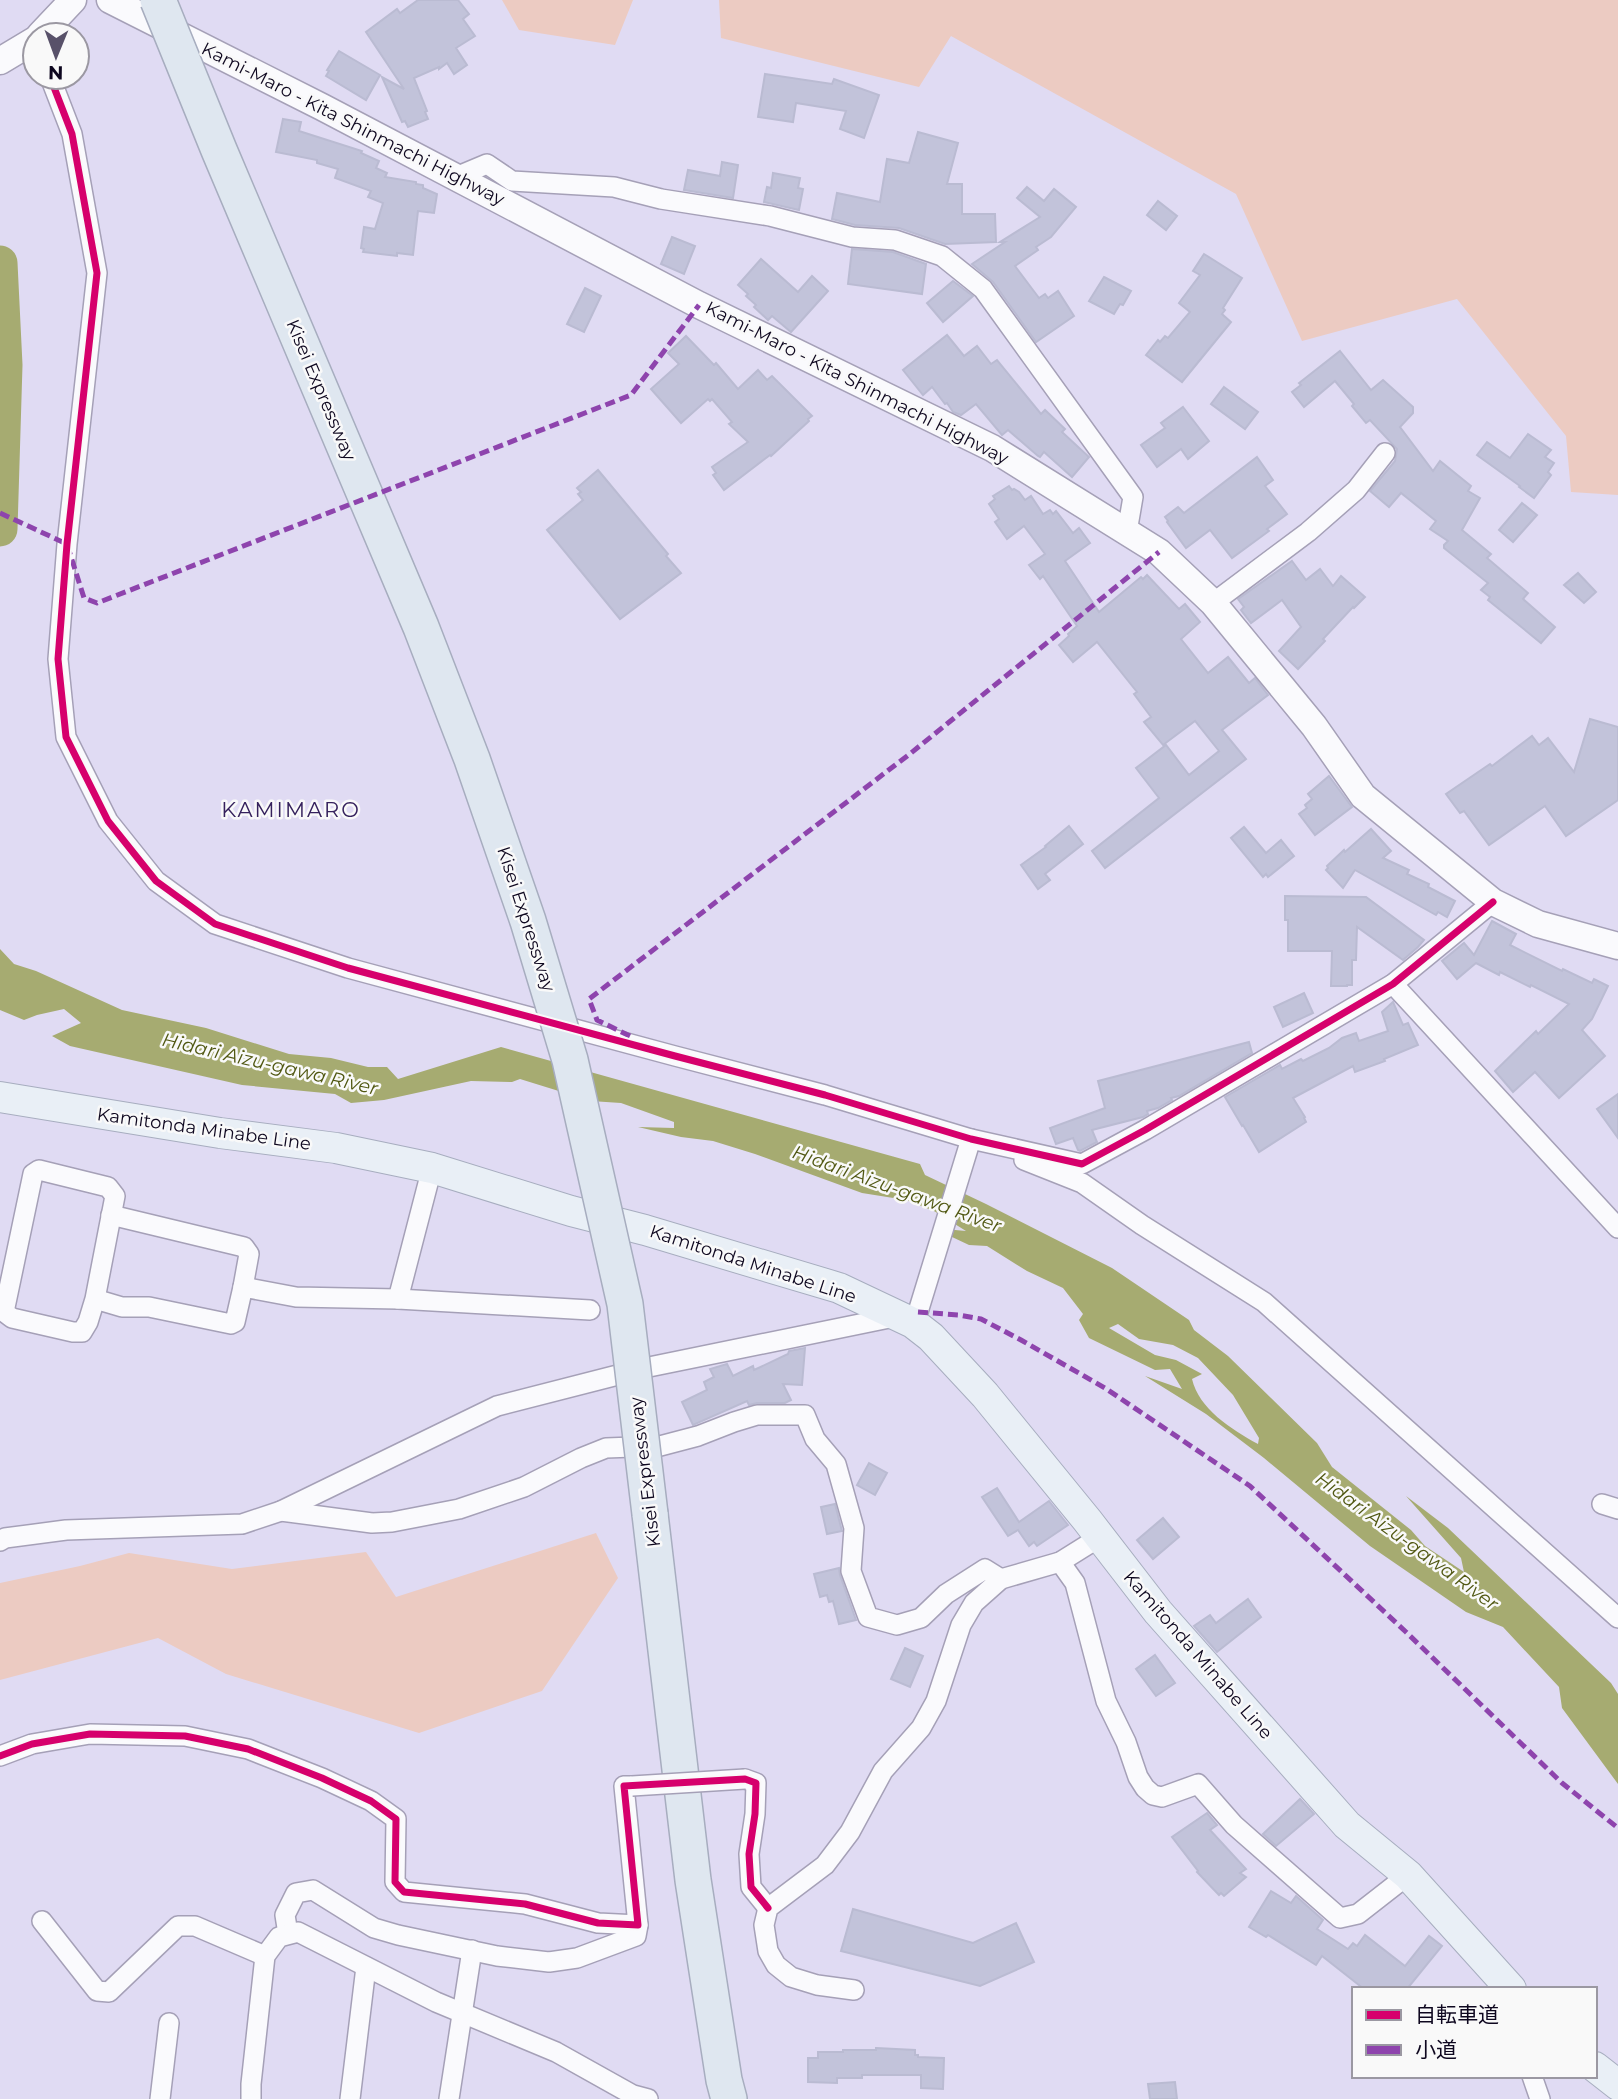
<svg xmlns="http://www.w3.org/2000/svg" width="1618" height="2099" viewBox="0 0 1618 2099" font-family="Montserrat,'Noto Sans JP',sans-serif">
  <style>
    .green { fill: #eccbc2 }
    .water { fill: #a6ab71; fill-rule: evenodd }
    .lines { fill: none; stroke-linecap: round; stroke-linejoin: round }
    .river { stroke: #a6ab71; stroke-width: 35 }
    .building { fill: #c2c3da; stroke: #babbd2; stroke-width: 2 }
    .street-casing { stroke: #a5a0b7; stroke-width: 22 }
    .secondary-casing { stroke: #a5a0b7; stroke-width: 29 }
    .primary-casing { stroke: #a7adbf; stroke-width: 32 }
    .highway-casing { stroke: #a7adbf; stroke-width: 38 }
    .street { stroke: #fafafd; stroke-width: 19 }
    .secondary { stroke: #fafafd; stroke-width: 26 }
    .primary { stroke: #e9eff6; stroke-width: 30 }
    .highway { stroke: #dfe7f0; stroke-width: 35 }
    .street-bridge-casing { stroke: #a5a0b7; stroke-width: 22; stroke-linecap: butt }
    .highway-bridge-casing { stroke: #a7adbf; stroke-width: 38; stroke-linecap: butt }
    .street-bridge { stroke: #fafafd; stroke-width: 19 }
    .highway-bridge { stroke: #dfe7f0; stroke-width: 35 }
    .quiet { stroke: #8e44ad; stroke-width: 5; stroke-dasharray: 10 5; stroke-linecap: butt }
    .cycleway-casing { stroke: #f9f9f9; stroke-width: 11 }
    .cycleway { stroke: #d6006c; stroke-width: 7 }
    .labels { text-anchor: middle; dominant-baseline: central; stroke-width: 5; stroke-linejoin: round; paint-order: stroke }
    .street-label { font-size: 18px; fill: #0e071f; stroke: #f9f9f9 }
    .water-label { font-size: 19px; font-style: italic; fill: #515813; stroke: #f9f9f9 }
    .quarter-label { font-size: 21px; letter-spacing: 2px; fill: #35215d; stroke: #f9f9f9 }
  </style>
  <rect width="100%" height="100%" fill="#e0dbf3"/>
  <g class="green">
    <path d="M502,0H633L615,45L519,30Z"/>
    <path d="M719,0H1618V495L1571,492L1566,436L1457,299L1302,341L1236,194L951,36L919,87L721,38Z"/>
    <path d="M596,1533L618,1578L542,1691L419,1733L226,1674L158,1638L0,1680V1583L80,1566L129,1553L232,1569L366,1552L396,1597Z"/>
  </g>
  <path class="water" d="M0,949L14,964L36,971L122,1010L206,1028L289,1054L331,1058L368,1067H387L398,1079L501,1047L920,1164L925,1175L986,1204L1112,1268L1189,1320L1194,1330L1228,1356L1317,1443L1332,1467L1411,1530L1425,1546L1464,1572L1461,1558L1406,1496L1448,1528L1611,1683L1618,1694V1784L1562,1708L1559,1687L1503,1627L1466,1612L1370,1546L1264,1458L1206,1414L1145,1376L1182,1389L1170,1369L1155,1370L1089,1338L1079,1320L1083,1314L1063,1288L1027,1271L987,1246L969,1245L933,1228L966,1231L934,1211L906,1200L862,1193L755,1154L713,1141L681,1137L638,1127L674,1128V1122L621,1103L591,1101L520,1079L512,1082L471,1081L384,1100L351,1103L335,1094L242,1085L70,1046L52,1036L81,1023L64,1009L37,1015L24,1020L0,1010ZM1118,1324L1139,1339L1173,1345L1198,1358L1233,1395L1259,1438L1258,1444C1231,1429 1199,1409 1192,1379L1202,1374L1176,1360L1155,1355L1109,1328Z"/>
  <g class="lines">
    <path class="river" d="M0,263L5,365L0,529"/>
  </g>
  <g class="building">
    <path d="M418,0H458L469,14L463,19L475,36L456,48L467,65L454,74L447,63L439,69V67L414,78L427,111L425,112L428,119L408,127L405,121L402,122L382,77L404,89L366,32L397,9L400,13Z"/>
    <path d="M339,51L380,75L366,100L326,76L329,71L327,70Z"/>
    <path d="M765,74L832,84L834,79L879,95L864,138L840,129L846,111L796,103L793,122L758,117Z"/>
    <path d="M283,119L301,122L299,131L362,151L361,153L379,161L376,168L387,173L385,177L416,182V184L423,185V188L437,194L434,213L418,211L413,255L397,253V256L363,252L364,249L361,248L364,227L375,229L383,203L368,197L371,191L335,178L338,169L317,163V160L276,152Z"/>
    <path d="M918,132L958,143L947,184H962V214H995L996,242L945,244L899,228L855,225L832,219L837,193L880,202L887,159L909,163Z"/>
    <path d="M722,162L738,165L733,198L684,190L688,170L720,176Z"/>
    <path d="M773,173L800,178L798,188L803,189L799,210L764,202L767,187L771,188Z"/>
    <path d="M1027,187L1044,201L1054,189L1076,207L1051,237L1036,247L1038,250L1015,266L1039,298L1045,294L1048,298L1058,291L1074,316L1036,342L993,282L972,264L1005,242H1000L1040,217L1017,198Z"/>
    <path d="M1158,201L1177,216L1166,230L1147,215Z"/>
    <path d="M672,237L695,246L684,274L661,264Z"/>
    <path d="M852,249L893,252L926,264L922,294L848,284Z"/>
    <path d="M1204,254L1242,278L1223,308L1225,310L1222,314L1231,322L1182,382L1146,355L1158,340L1160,342L1165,336L1168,338L1190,312L1179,303L1200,275L1193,271Z"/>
    <path d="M761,259L798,292L812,276L828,291L791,332L772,316L768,320L754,307L756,305L746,296L748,294L738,285Z"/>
    <path d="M1104,277L1131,291L1123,305L1120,304L1114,314L1089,301Z"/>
    <path d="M953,281L973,296L943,322L927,303Z"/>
    <path d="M585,288L601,296L584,332L567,324Z"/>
    <path d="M947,335L964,356L977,346L991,364L997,360L1041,414L1045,410L1065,429L1062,432L1089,457L1072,477L1044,452L1040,457L1038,456L1008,430L1002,435L976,404L961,415L953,412L947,403L945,404L932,387L923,395L903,370Z"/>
    <path d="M686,336L714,365L716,363L738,389L758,370L767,380L772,376L812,416L808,419L809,421L771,456L770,455L724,490L713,475L716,473L712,467L748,442L729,424L732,422L712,399L710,401L708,399L681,423L651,389L679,364L668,353Z"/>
    <path d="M1340,351L1371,390L1383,380L1413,407V413L1400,427L1433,471L1440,461L1471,486L1468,491L1480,498L1462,530L1491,554L1487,558L1528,593L1523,599L1555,627L1541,643L1488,600L1490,597L1481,590L1488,583L1444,548V545L1448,541L1430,529L1436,521L1401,493L1389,507L1370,491L1395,461L1397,449L1370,420L1366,423L1352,406L1354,404L1335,381L1304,407L1292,392L1301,385L1299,383Z"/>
    <path d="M1224,387L1258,412L1245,429L1211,404Z"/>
    <path d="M1183,407L1209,441L1188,459L1181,449L1157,467L1141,445L1165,428L1161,423Z"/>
    <path d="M1528,434L1551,450L1545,457L1554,463L1548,472L1551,475L1534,498L1519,487L1520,486L1477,455L1487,442L1510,458Z"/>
    <path d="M1257,457L1273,480L1265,486L1287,514L1267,529L1269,531L1232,558L1210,530L1186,548L1167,522L1168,521L1165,517L1178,507L1184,513Z"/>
    <path d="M598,470L668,554L666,556L681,573L620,619L547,530L583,500L578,494L581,492L577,488Z"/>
    <path d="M1009,486L1012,490L1014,489L1019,492L1025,500L1031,496L1043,514L1050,510L1053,514L1056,511L1073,533L1079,528L1090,543L1065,561L1099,612L1141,577L1143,579L1147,575L1179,609L1185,604L1200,622L1181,639L1208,673L1228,657L1249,683L1255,678L1268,695L1222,730L1246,759L1105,868L1092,851L1159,798L1136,768L1166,745L1189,775L1219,751L1195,721L1163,745L1144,722L1151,717L1134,694L1137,692L1097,642L1073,662L1059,645L1069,636L1068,634L1077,626L1043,576L1040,579L1029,565L1045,554L1024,526L1007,539L995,522L999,519L989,504L995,499L993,496Z"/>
    <path d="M1522,503L1537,515L1513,542L1499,530Z"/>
    <path d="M1292,561L1306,580L1320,569L1333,586L1341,576L1365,597L1354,608L1353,607L1323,639L1325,641L1298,669L1279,651L1301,627L1282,600L1251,623L1241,610L1244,607L1238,599Z"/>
    <path d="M1578,573L1596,592L1584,603L1564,585Z"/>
    <path d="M1590,719L1618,727V800L1566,836L1545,806L1489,845L1464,811L1460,813L1446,794L1490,764L1492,766L1532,736L1539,745L1548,738L1574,772Z"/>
    <path d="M1329,776L1352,807L1315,835L1299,814L1307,808L1305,805L1312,799L1308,794Z"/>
    <path d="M1069,826L1083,844L1045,874L1050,880L1038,889L1021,865L1046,847L1045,846Z"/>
    <path d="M1244,827L1266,853L1281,840L1294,856L1268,877L1266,874L1263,877L1231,838Z"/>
    <path d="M1371,829L1391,851L1383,858L1409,870L1407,874L1429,884L1428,887L1455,901L1447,917L1438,912L1436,915L1355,870L1343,888L1326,870L1328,868L1327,866L1344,850L1345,852Z"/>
    <path d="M1285,896L1366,897L1424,940L1418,947L1403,960L1357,927L1356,960H1352V985H1347V986H1331L1332,951H1288V920H1285Z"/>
    <path d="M1492,921L1516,934L1510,945L1562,971L1563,969L1592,983L1594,979L1608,986L1592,1019L1582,1030L1605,1056L1559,1098L1535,1072L1513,1092L1495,1071L1536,1031L1538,1034L1569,1004L1531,985L1530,987L1500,972L1499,975L1476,963L1457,979L1442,961L1464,943L1474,955Z"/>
    <path d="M1304,993L1313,1013L1283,1027L1274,1007Z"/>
    <path d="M1393,1002L1403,1025L1408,1023L1418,1045L1384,1059L1385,1061L1355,1072L1353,1066L1293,1098L1305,1117L1304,1118L1306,1122L1259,1152L1243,1125L1242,1126L1225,1097L1280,1065L1282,1069L1301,1059L1303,1061L1329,1048L1342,1038L1356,1033L1359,1041L1388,1031L1382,1012Z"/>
    <path d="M1249,1042L1252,1053L1179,1096L1171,1098L1172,1100L1158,1108L1147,1111L1148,1114L1143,1117L1092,1130L1097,1142L1080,1151L1078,1150L1073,1138L1056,1144L1050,1128L1105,1108L1098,1081Z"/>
    <path d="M1618,1094V1138L1597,1109Z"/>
    <path d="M805,1348L802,1385L783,1384L791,1400L785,1403H757L749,1405L747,1401L693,1425L682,1402L707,1390L704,1382L714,1377L710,1369L727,1364L733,1376L753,1366L754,1370L788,1354L789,1351Z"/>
    <path d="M869,1463L887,1473L875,1495L857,1485Z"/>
    <path d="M997,1488L1019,1522L1049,1501L1068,1525L1037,1546L1034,1542L1029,1546L1018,1530L1008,1536L982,1497Z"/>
    <path d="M835,1504L842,1531L827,1534L821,1507Z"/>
    <path d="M1163,1518L1179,1537L1153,1559L1137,1540Z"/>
    <path d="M839,1568L840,1575L856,1620L839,1624L833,1601L829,1602L827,1595L820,1597L814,1574Z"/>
    <path d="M1248,1599L1261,1617L1217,1652L1194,1626L1210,1615L1216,1623Z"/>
    <path d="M905,1648L923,1656L910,1687L891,1679Z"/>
    <path d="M1155,1655L1175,1683L1156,1696L1136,1669Z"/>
    <path d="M1300,1799L1314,1814L1276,1846L1263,1834Z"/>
    <path d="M1207,1813L1217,1825L1210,1830L1246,1869L1240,1873L1246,1877L1224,1896L1221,1893L1219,1895L1197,1872L1198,1871L1172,1837Z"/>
    <path d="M1271,1891L1291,1903L1296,1896L1323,1920L1317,1929L1348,1949L1353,1943L1357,1946L1365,1935L1405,1966L1429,1936L1442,1946L1407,1989H1364L1322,1956L1316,1965L1268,1935L1266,1937L1249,1927Z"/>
    <path d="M853,1909L973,1943L1016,1923L1034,1962L980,1986L841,1951Z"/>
    <path d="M876,2048L915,2050V2055H918V2057L944,2058L943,2089L921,2088V2075H862V2078H837V2083L808,2082V2058H818V2052H843V2050H876Z"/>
    <path d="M1175,2082L1177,2099H1150L1148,2084Z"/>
  </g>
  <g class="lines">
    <defs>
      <g id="street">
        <path d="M50,77L72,134L97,273L67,544L58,659L66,737L108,821L156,881L215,924L348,968L675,1056L825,1095L971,1139L1082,1164L1145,1130L1393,984L1493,902"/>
        <path d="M456,177L487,164L512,181L614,187L661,199L770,216L852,237L895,240L942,256L983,289L1133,497L1127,532"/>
        <path d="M1213,603L1308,532L1356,490L1385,453"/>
        <path d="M1393,984L1618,1228"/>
        <path d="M1024,1160L1082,1183L1142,1225L1264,1302L1618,1618"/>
        <path d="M111,1215L244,1247L249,1254L243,1287"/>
        <path d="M95,1299L115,1196L108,1187L39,1170L33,1174L4,1312L12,1318L73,1332H82L88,1322L95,1299L122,1307H149L231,1324L235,1322L243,1287L296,1297L398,1299L590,1310"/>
        <path d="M398,1299L432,1168"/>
        <path d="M913,1323L918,1312L971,1139"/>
        <path d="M1602,1504L1618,1509"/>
        <path d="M281,1511L372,1523L392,1522L459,1509L524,1487L581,1458L606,1448L660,1446L698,1436L734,1422L757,1415H805L815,1439L836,1464L854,1528L851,1571L868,1617L897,1625L921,1618L946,1594L985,1569L1001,1579"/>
        <path d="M0,1541L5,1538L66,1530L242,1524L281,1511L497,1406L649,1367L899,1316"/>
        <path d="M1060,1562L1075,1583L1106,1701L1126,1742L1138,1777L1145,1788L1153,1795L1162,1797L1198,1784L1234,1825L1340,1918L1358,1914L1408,1875"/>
        <path d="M0,1756L32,1744L90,1734L185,1736L248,1749L322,1778L371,1801L396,1819L395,1882L404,1892L525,1904L598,1923L638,1925L624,1786H632"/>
        <path d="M745,1779L756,1783L755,1814L749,1854L751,1887L768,1908"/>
        <path d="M42,1921L97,1991L109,1992L178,1926H195L265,1956"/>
        <path d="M288,1934L285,1915L296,1893L313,1890L374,1928L398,1935L497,1956L549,1962L577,1958L636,1936L638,1925"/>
        <path d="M854,1990L817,1985L791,1977L776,1965L768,1951L764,1925L768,1908L825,1865L850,1832L883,1771L921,1728L936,1701L961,1625L974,1603L1001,1579L1060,1562L1100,1537"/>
        <path d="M1532,2076L1540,2099"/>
        <path d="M160,2099L169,2023"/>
        <path d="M251,2099V2084L265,1956L279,1937L298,1932L436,2002L556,2052L633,2095L648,2099"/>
        <path d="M350,2099L366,1967"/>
        <path d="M449,2099L472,1950"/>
      </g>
      <g id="secondary">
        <path d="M110,0L322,107L699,305L992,448L1159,552L1213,603L1314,726L1363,796L1493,902L1538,924L1618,946"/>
        <path d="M40,35L73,0"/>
        <path d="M0,61L35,40"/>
      </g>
      <g id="primary">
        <path d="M0,1097L220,1133L336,1148L432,1168L571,1211L645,1230L839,1288L913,1323L931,1337L985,1395L1087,1520L1158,1612L1347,1825L1408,1875L1511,1989"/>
        <path d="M1595,2067L1618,2085"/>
      </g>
      <path id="highway" d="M650,1514L693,1880L724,2080L729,2099"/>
    </defs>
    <use href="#street" class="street-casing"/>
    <use href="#secondary" class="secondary-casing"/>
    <use href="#primary" class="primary-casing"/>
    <use href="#highway" class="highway-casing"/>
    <use href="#street" class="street"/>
    <use href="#secondary" class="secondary"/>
    <use href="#primary" class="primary"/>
    <use href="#highway" class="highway"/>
    <defs>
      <path id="street-bridge" d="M632,1786L745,1779"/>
      <path id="highway-bridge" d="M158,0L219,150L421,627L472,759L528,921L570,1060L625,1304L650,1514"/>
    </defs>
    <use href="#street-bridge" class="street-bridge-casing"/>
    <use href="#highway-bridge" class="highway-bridge-casing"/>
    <use href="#street-bridge" class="street-bridge"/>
    <use href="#highway-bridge" class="highway-bridge"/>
    <g class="quiet">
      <path d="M0,513L67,544L84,598L97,603L631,395L699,305"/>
      <path d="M630,1036L597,1020L589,999L911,753L1159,552"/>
      <path d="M918,1312L959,1315L981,1319L1021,1340L1105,1388L1250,1486L1406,1632L1562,1783L1618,1828"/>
    </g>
    <defs>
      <g id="cycleway">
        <path d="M50,77L72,134L97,273L67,544L58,659L66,737L108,821L156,881L215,924L348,968L675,1056L825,1095L971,1139L1082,1164L1145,1130L1393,984L1493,902"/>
        <path d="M0,1756L32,1744L90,1734L185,1736L248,1749L322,1778L371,1801L396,1819L395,1882L404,1892L525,1904L598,1923L638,1925L624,1786L745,1779L756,1783L755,1814L749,1854L751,1887L768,1908"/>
      </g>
    </defs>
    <use href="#cycleway" class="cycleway-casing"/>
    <use href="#cycleway" class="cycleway"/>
  </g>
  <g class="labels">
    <g class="street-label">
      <text transform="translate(353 124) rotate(27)">Kami-Maro - Kita Shinmachi Highway</text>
      <text transform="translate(857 383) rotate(27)">Kami-Maro - Kita Shinmachi Highway</text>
      <text transform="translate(321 390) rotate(67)">Kisei Expressway</text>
      <text transform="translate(526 919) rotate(72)">Kisei Expressway</text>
      <text transform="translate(204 1129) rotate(8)">Kamitonda Minabe Line</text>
      <text transform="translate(753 1264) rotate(18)">Kamitonda Minabe Line</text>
      <text transform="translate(645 1472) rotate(-97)">Kisei Expressway</text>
      <text transform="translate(1198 1655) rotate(49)">Kamitonda Minabe Line</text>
    </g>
    <g class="water-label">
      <text transform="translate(270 1064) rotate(13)">Hidari Aizu-gawa River</text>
      <text transform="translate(897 1189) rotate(20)">Hidari Aizu-gawa River</text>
      <text transform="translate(1407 1541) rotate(36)">Hidari Aizu-gawa River</text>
    </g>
    <g class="quarter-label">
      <text x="291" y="809">KAMIMARO</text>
    </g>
  </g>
  <rect x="1352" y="1987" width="245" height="91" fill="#f9f9f9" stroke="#9b98a2" stroke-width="2"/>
  <rect x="1366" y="2010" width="35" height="10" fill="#d6006c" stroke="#9b98a2" stroke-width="2"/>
  <text x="1415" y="2022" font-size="21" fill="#0e071f">自転車道</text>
  <rect x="1366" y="2045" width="35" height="10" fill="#8e44ad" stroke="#9b98a2" stroke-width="2"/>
  <text x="1415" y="2057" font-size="21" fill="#0e071f">小道</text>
  <g transform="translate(56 56) rotate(181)"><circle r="33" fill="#f9f9f9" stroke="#9b98a2" stroke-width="2"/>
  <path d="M0-5L12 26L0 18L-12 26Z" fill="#585169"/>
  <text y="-10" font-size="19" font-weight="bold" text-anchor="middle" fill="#0e071f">N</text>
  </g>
</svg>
